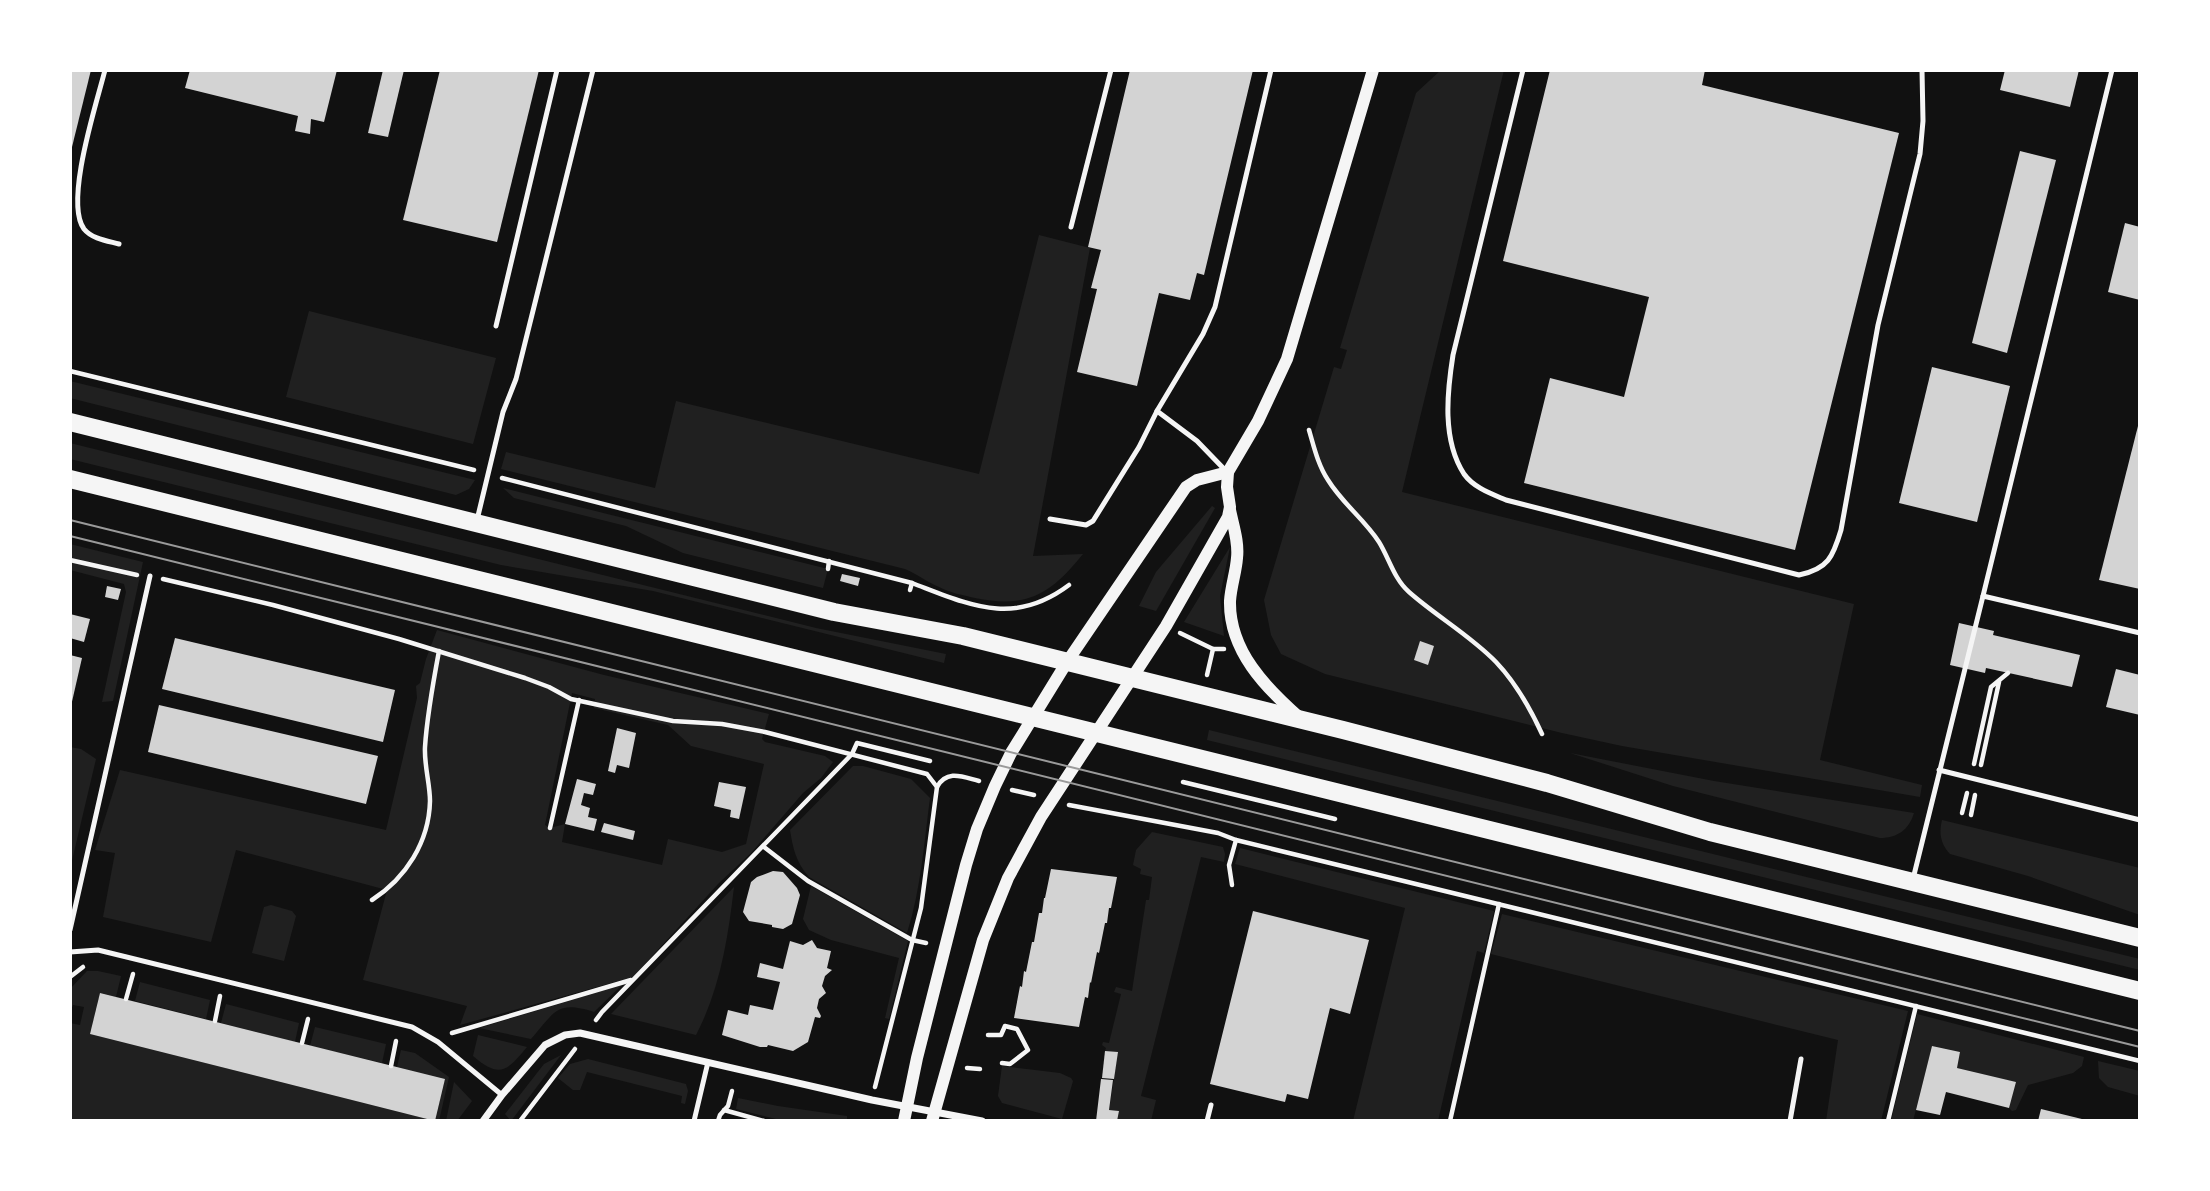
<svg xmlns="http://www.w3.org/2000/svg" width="2210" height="1191" viewBox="0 0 2210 1191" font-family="'Zilla Slab',serif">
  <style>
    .green { fill: #202020; fill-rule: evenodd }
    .building { fill: #d3d3d3 }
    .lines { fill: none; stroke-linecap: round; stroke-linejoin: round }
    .path { stroke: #f5f5f5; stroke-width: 4.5 }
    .service { stroke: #f5f5f5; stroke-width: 5 }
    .minor { stroke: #f5f5f5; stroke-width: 7 }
    .tertiary { stroke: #f5f5f5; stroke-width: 12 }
    .primary { stroke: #f5f5f5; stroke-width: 18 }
    .tram { stroke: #9a9a9a; stroke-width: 2 }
  </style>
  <rect width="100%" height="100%" fill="#111"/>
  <g class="green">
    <path d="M1441,70H1504L1402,492L1854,604L1820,760L1922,785L1920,797L1622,746L1562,733L1325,674L1281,654L1271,635L1264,600L1334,367L1341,369L1347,350L1340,348L1416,93Z"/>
    <path d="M1039,235L1090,248L1033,556L1083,554C1051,594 1027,609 975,598C963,595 950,593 939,587C927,582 917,574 905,569L501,469L506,452L655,488L676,401L979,474Z"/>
    <path d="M309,311L496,358L473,444L286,397Z"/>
    <path d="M70,381L475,480L469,489L456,495L70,398Z"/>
    <path d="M70,443L816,628L946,654L944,663L653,591L501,565L70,459Z"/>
    <path d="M503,488L828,569L823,588L683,553L626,526L514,498Z"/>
    <path d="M1212,506L1215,508L1156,611L1139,606L1156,572Z"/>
    <path d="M70,544L143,562L113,701L102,702L126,592L124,584L70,570Z"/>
    <path d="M1230,547L1220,596L1224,636L1184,622Z"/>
    <path d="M437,630L604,675L769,714L762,739L765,742L825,756L833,762L821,778L803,793L751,853L719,883L633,977L460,1025L467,1006L363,980L387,890L236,850L211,942L103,917L115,853L95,850L120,770L386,830L417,698L416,686L420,683L426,659ZM572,693L595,699L594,708L668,725L691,746L764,764L746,844L722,852L668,839L662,865L562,842L565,824L550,828L545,825Z"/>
    <path d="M1209,730L2140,959V970L1207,740Z"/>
    <path d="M70,747L81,749L96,759L70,869Z"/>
    <path d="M1570,753L1714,781L1914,813C1909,830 1897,838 1880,838L1673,786Z"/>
    <path d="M853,766H863L911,779L930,798C924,843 921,889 907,933L809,877C796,862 793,849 790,830Z"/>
    <path d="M1942,820L2140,868V915L2028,876L1950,854C1940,843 1939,833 1942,820Z"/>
    <path d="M1152,832L1223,847L1225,854L1224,862L1201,857L1141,1096L1156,1100L1151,1121H1117L1119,1111L1109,1110L1118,1053L1105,1051L1106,1048L1102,1045L1103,1042L1109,1043L1121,994L1114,992L1116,987L1132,991L1146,900H1149L1152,877L1140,874L1141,869L1133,865L1136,850Z"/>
    <path d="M1240,848L1494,911L1484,953L1477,951L1438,1121H1353L1405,908L1235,864Z"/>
    <path d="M811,886L908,941L889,1019L885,1018L899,958L831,940L809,930L803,919Z"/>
    <path d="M734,887C728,938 720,989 696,1035L611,1014Z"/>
    <path d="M271,905L292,911L296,916L284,961L252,953L264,907Z"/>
    <path d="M1502,914L1908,1011L1881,1121H1826L1838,1040L1491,954Z"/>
    <path d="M87,971H98L121,976L116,997L100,993L90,1034L435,1121L445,1080L397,1067L401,1050L415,1053L449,1077L439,1121H70V1023L80,1025L84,1007L73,1005L70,1012V989Z"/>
    <path d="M140,982L210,1000L206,1019L135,1001Z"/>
    <path d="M622,985L594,1012C556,1000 555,1012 531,1039L479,1028Z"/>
    <path d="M226,1004L299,1023L295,1042L221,1023Z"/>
    <path d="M1917,1014L2084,1057L2082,1066L2073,1073L2028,1085L2016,1110L2012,1111L2009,1108L2015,1082L1957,1068L1960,1052L1932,1046L1913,1121H1891Z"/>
    <path d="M315,1027L386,1044L382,1063L310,1046Z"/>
    <path d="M478,1035L527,1047C507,1071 500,1079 473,1056Z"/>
    <path d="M561,1055L511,1121L505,1114L544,1064Z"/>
    <path d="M588,1059L686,1084L688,1091L685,1104L681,1103L682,1096L587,1072L580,1090H573L558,1078L570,1064Z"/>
    <path d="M2098,1061L2140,1071V1096L2108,1087L2099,1078Z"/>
    <path d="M1002,1066L1060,1073L1071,1078L1073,1081L1062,1119L1002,1103L998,1096Z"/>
    <path d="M454,1082L472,1101L457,1121H446Z"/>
    <path d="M738,1098L778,1106L847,1116V1121H784L736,1109Z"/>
  </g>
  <g class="building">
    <path d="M70,70H91L71,151H70Z"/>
    <path d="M190,70H337L324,122L311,119L310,134L295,131L298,116L185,88Z"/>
    <path d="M383,70H404L388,137L368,133Z"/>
    <path d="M440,70H539L497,242L403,220Z"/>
    <path d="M1130,70H1253L1204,275L1197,273L1190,300L1159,293L1137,386L1077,372L1097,289L1091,288L1101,250L1088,247Z"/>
    <path d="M1550,70H1705L1702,85L1899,133L1795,550L1524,483L1550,378L1624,397L1649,297L1503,261Z"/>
    <path d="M2005,70H2079L2070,107L2000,90Z"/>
    <path d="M2020,151L2056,160L2007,353L1972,343Z"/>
    <path d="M2125,223L2140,227V300L2108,292Z"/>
    <path d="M1932,367L2010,386L1977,522L1899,503Z"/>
    <path d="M2139,422H2140V589L2099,580Z"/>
    <path d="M842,574L860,578L858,586L840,581Z"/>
    <path d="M107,586L121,589L118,600L105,597Z"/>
    <path d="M70,614L90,619L84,642L70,638Z"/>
    <path d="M1959,623L1994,631L1993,635L2080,655L2072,687L1986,668L1985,673L1950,665Z"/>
    <path d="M175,638L395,690L383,742L162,689Z"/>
    <path d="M1420,641L1434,646L1428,665L1414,660Z"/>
    <path d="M70,655L82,658L71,706H70Z"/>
    <path d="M2116,669L2140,675V715L2106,707Z"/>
    <path d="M159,705L378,756L366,804L148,752Z"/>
    <path d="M617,728L636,733L629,768L617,765L615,773L608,771Z"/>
    <path d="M577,779L596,784L593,795L584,793L581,805L590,808L588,817L597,819L594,831L565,824Z"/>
    <path d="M719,782L746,787L739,819L730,817L731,810L714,806Z"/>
    <path d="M604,823L635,831L633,840L601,832Z"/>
    <path d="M1051,869L1117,877L1111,908H1109L1107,923H1105L1099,953L1097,952L1091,983L1090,982L1088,998L1085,997L1079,1027L1014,1018L1020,986L1022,987L1024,971L1026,972L1032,942H1034L1039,913H1042L1044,898H1045Z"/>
    <path d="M773,871L783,872L797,888L800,895L792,924L783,929L772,927V925L749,921L743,912L751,882L757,877Z"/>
    <path d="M1253,911L1369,940L1350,1014L1330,1008L1308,1099L1287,1094L1285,1102L1210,1084Z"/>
    <path d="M812,940L817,948L831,951L827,968L832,970L825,976L822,986L826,993L819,999L817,1008L821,1016L820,1018L815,1017L808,1042L793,1051L768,1045L767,1047H760L722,1035L728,1010L748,1015L750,1005L773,1010L780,982L757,977L760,963L783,969L790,941L803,945Z"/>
    <path d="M100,993L445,1079L435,1121L90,1034Z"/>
    <path d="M1932,1046L1960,1052L1957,1068L2016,1082L2009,1108L1946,1092L1940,1115L1916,1110Z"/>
    <path d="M1105,1051L1118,1052L1114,1079L1102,1078Z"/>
    <path d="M1101,1079L1113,1080L1109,1110L1119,1111L1117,1121H1096Z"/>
    <path d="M2041,1109L2086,1120V1121H2038Z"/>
  </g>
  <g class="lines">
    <g class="path">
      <path d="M70,371L474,470"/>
      <path d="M1309,430C1314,447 1318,465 1328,480C1342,503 1364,519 1379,542C1389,558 1394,579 1409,592C1436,616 1471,636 1496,662C1516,683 1530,708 1542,734"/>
      <path d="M502,478L912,583C970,605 1013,627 1069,585"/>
      <path d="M70,560L137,575"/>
      <path d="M828,569L829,561"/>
      <path d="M163,579L273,605L399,639L525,678L549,687L571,699L673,721L722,724L765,732L927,774L937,787"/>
      <path d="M910,590L912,583"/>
      <path d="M1180,633L1213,649H1224"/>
      <path d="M1207,675L1213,649"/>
      <path d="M1974,764L1991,687L2008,673"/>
      <path d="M1981,765L1999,682"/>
      <path d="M1183,782L1335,819"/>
      <path d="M1012,790L1034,795"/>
      <path d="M1069,805L1218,833L1236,840L2140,1061"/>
      <path d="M1962,813L1967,793"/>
      <path d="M1971,815L1975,795"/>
      <path d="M550,828L579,700"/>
      <path d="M764,847L808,881L912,940L926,943"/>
      <path d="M1232,885L1229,865L1236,840"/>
      <path d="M372,900C406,878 429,842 430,801C430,784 424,765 425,747C427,715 433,683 439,651"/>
      <path d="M70,977L83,967"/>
      <path d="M126,999L133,974"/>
      <path d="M596,1020L602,1012L852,754L857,743L930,761"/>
      <path d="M215,1021L220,996"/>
      <path d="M452,1033L631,980"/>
      <path d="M988,1035H1001L1005,1026L1017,1029L1028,1050L1010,1064L1002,1063"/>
      <path d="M302,1043L308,1019"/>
      <path d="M391,1066L396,1041"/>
      <path d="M967,1068L980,1069"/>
      <path d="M875,1087L921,908L937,787C947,769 963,777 979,781"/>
      <path d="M724,1110L764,1121"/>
      <path d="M520,1121L575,1049"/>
      <path d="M718,1121L720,1115L728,1106L732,1091"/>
      <path d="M1450,1121L1499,904"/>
      <path d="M1888,1121L1916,1006"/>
    </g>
    <g class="service">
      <path d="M105,70C97,102 64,202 84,229C92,239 108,241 119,244"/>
      <path d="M1523,70L1453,355C1447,393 1442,440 1464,474C1474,488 1492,494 1506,500L1799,575C1828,569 1833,557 1841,530L1878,325L1920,154L1923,121L1922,70"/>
      <path d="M1071,227L1111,70"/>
      <path d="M496,326L557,70"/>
      <path d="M1157,411L1197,441L1226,471"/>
      <path d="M1050,519L1086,525L1093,521L1139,447L1157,411L1203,334L1215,307L1271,70"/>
      <path d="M477,520L503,412L516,379L593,70"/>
      <path d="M1983,596L2112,70"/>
      <path d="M1939,770L2140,820"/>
      <path d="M1913,879L1983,596L2140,633"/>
      <path d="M70,930L150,576"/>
      <path d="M70,952L98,950L412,1027L438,1042L502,1095"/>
      <path d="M694,1121L708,1062"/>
      <path d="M1207,1121L1211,1105"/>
      <path d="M1790,1121L1801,1059"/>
    </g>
    <path class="minor" d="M483,1121L502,1095L545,1045L565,1035L580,1033L872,1100L982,1121"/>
    <g class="tertiary">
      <path d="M1230,510C1233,525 1239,542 1237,558C1236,572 1231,586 1230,601C1229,651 1266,688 1300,718"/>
      <path d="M904,1121L917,1058L966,865L977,829L995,786L1011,753L1067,662L1186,487L1197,480L1228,472"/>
      <path d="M932,1121L983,940L1008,878L1041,817L1166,626L1228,517L1230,507L1227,487L1228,472L1258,421L1287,359L1373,70"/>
    </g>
    <g class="primary">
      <path d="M70,422L834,612L963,636L1343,730L1547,783L1710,832L2140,938"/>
      <path d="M70,479L2140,991"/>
    </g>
    <g class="tram">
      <path d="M70,520L2140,1031"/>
      <path d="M70,536L2140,1047"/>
    </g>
  </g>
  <rect width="2210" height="1191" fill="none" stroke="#ffffff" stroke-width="144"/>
</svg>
